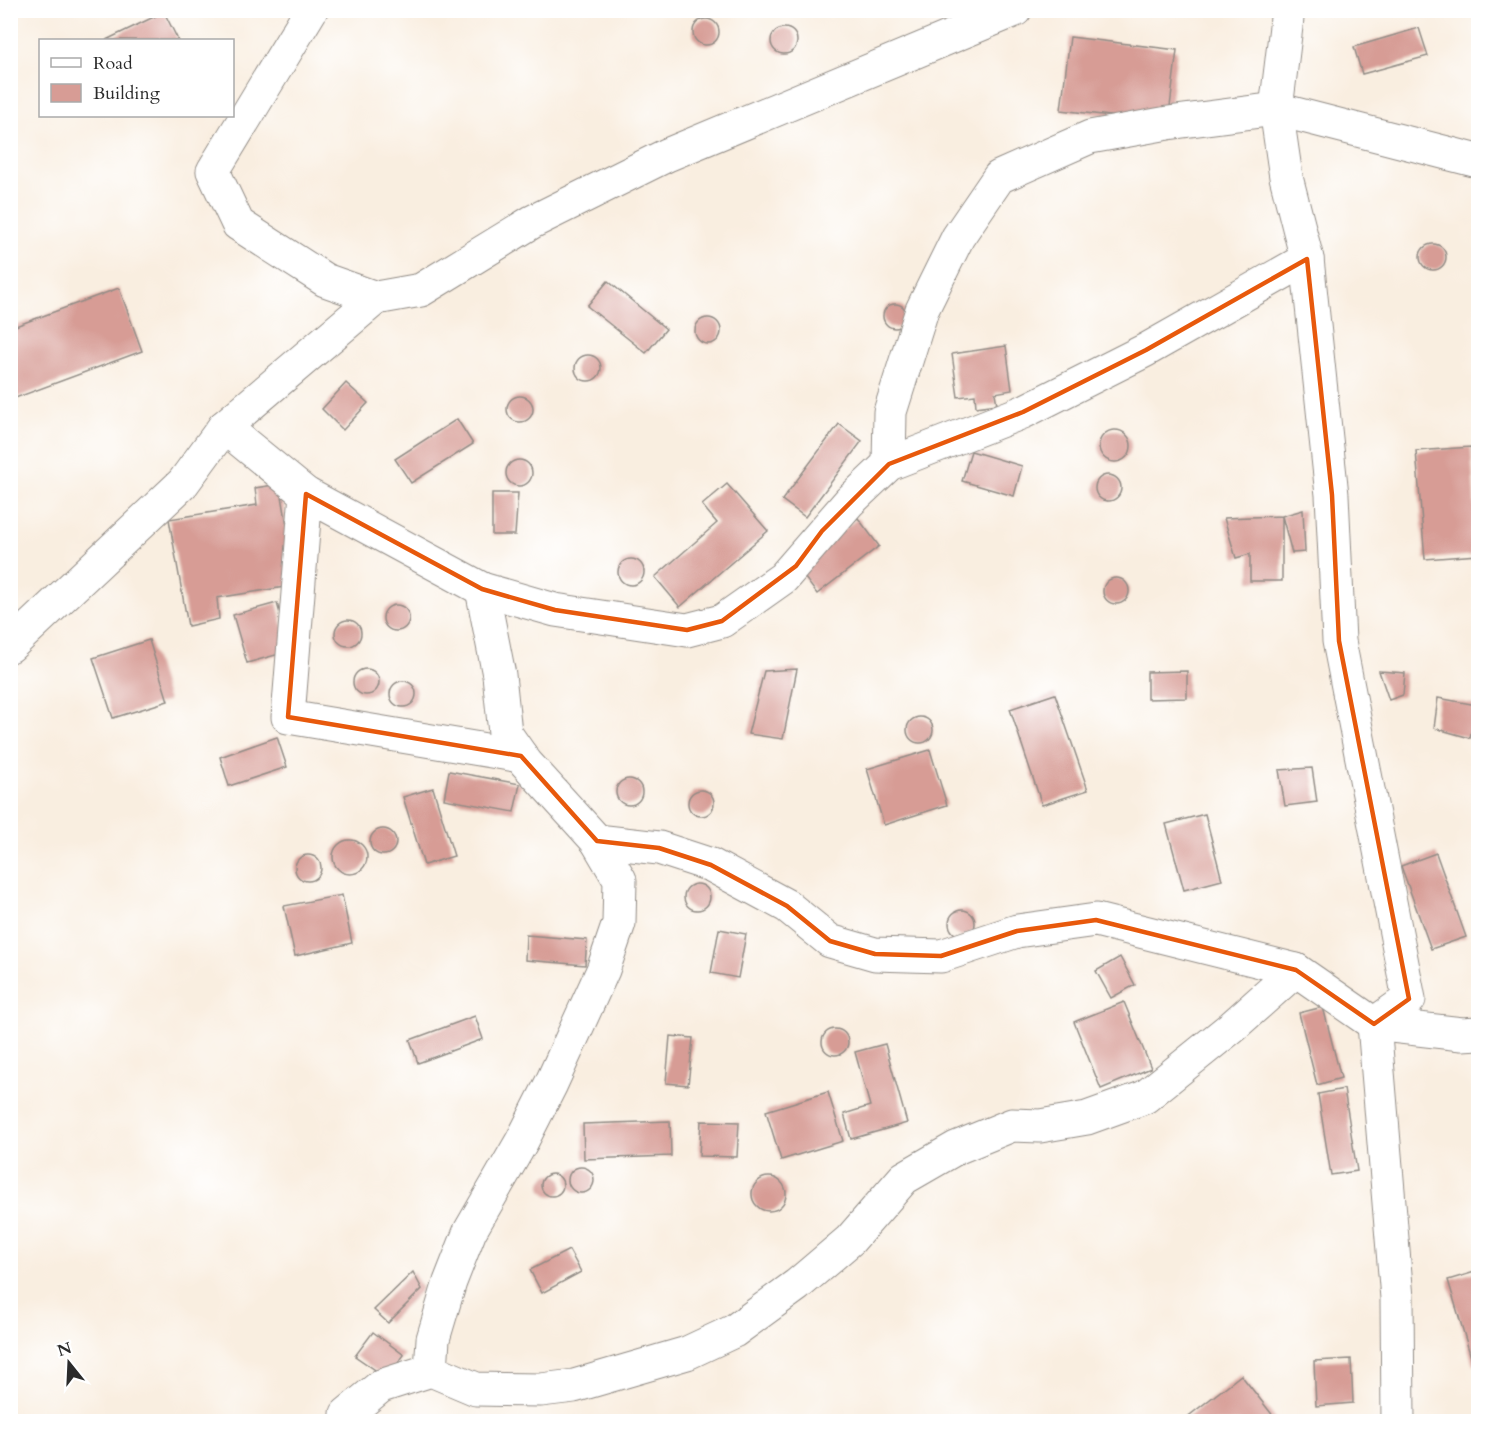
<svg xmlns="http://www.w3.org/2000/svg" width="1489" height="1432" viewBox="0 0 1489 1432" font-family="Cardo,serif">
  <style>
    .building { fill: #d79c95 }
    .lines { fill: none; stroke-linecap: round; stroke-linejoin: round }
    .street-casing { stroke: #928c86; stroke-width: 35 }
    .street { stroke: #fff; stroke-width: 33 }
    .marked { fill: none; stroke: #e8590c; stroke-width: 4.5; stroke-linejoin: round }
  </style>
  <rect width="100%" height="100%" fill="#fff"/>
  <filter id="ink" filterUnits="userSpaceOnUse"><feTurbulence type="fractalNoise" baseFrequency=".0167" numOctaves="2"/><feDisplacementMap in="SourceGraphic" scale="12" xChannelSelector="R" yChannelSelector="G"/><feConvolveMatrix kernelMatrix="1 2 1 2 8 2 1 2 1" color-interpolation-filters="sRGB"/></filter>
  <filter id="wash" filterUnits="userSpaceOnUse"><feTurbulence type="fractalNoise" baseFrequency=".008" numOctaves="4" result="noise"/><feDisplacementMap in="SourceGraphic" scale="24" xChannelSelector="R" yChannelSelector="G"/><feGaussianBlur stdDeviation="1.35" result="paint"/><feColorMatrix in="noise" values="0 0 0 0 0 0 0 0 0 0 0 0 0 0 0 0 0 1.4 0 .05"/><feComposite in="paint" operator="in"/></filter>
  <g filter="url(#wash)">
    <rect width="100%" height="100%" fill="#f9eee0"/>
    <g id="blocks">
      <g class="building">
        <path d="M164,12L178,40H106Z"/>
        <circle cx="706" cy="32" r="13"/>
        <path d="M1419,28L1428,56L1362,74L1354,47Z"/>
        <circle cx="784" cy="41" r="13"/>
        <path d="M1070,37L1177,50L1168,123L1061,110Z"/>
        <circle cx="1433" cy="257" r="13"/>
        <path d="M608,281L666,329L646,353L587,306Z"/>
        <path d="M119,288L142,351L10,400V328Z"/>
        <circle cx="895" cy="316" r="12"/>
        <circle cx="708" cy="331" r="13"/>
        <path d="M1006,346L1012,390L995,393L997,404L976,407L975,395L958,397L952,354Z"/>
        <circle cx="588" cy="368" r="13"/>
        <path d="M346,383L368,403L343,430L322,409Z"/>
        <circle cx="520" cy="409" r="13"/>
        <path d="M457,419L473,444L411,483L395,459Z"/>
        <path d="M839,424L862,441L805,517L782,500Z"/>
        <circle cx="1115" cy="446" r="16"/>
        <path d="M1471,447L1478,555L1425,559L1416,451Z"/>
        <path d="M971,451L1022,466L1014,496L962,481Z"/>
        <circle cx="519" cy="473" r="13"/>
        <circle cx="1108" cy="488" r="13"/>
        <path d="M280,484L297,585L217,598L219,619L188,626L169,519L257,505L255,488Z"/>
        <path d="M727,484L768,531L680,607L655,577L717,523L702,505Z"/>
        <path d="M492,493H518L515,535H492Z"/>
        <path d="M1303,510L1305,552L1292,553L1282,516V581H1250V554L1236,558L1224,518L1282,516Z"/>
        <path d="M858,518L879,546L817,594L796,566Z"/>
        <circle cx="631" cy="572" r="13"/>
        <circle cx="1116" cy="591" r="13"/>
        <path d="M277,603L290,651L247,663L233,615Z"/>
        <circle cx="396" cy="618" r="13"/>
        <circle cx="348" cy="633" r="13"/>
        <path d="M149,640L168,701L113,718L93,658Z"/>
        <path d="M797,669L783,739L748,734L764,671Z"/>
        <circle cx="366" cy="682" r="13"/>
        <path d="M1187,671V698L1147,699V672Z"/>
        <path d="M1379,671L1405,673L1403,695L1389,700Z"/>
        <circle cx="403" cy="694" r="13"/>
        <path d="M1055,694L1088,790L1042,805L1010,709Z"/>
        <path d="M1438,698L1477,705L1470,738L1434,728Z"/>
        <circle cx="920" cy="730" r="13"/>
        <path d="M277,737L287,767L229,786L220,757Z"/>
        <path d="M930,750L947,805L884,825L867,769Z"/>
        <path d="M1312,768L1317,802L1285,806L1279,770Z"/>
        <path d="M449,771L520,784L514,812L444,799Z"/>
        <circle cx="629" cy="792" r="13"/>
        <path d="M433,788L454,856L424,865L403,797Z"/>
        <circle cx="701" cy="803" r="13"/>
        <path d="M1205,814L1222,880L1184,890L1166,824Z"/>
        <circle cx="383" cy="842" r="13"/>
        <circle cx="350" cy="857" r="17"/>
        <path d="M1436,853L1466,937L1431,949L1401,866Z"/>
        <circle cx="308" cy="868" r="13"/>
        <circle cx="697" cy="897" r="13"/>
        <path d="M342,895L352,943L295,956L284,906Z"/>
        <circle cx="962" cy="923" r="13"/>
        <path d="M719,929L746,934L738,978L711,973Z"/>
        <path d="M526,935L587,940L585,965L525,960Z"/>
        <path d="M1120,957L1135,985L1111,998L1096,971Z"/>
        <path d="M1124,1002L1151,1068L1101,1089L1074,1022Z"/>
        <path d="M1323,1007L1341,1078L1317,1085L1299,1013Z"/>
        <path d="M475,1016L483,1039L418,1063L410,1040Z"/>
        <circle cx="835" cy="1042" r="13"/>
        <path d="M670,1036L693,1038L688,1085L666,1083Z"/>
        <path d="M885,1044L907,1123L851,1139L844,1114L870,1106L855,1052Z"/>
        <path d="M1344,1089L1357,1171L1331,1175L1318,1094Z"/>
        <path d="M828,1092L843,1141L781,1160L766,1111Z"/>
        <path d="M670,1121L671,1156L584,1159L583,1124Z"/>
        <path d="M701,1121L739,1122L737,1157L699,1156Z"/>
        <circle cx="581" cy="1180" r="13"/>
        <circle cx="552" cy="1185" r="11"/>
        <circle cx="769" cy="1194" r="17"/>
        <path d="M569,1250L581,1272L542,1293L530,1270Z"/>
        <path d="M1478,1271V1363L1473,1364L1448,1280Z"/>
        <path d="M413,1272L422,1289L388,1323L374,1310Z"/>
        <path d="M373,1332L404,1355L387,1378L355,1356Z"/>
        <path d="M1351,1359L1353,1403L1316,1406L1314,1361Z"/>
        <path d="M1241,1375L1278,1422H1181Z"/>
      </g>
    </g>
  </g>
  <g filter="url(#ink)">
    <use href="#blocks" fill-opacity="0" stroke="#928c86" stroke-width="1.5"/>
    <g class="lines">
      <defs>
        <g id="street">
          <path d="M311,10L213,171L238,224L325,280L376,298L421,290L532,222L667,155L1015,10"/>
          <path d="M1288,10L1276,109L1286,177L1307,259L1332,495L1339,641L1409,999L1374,1024L1397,1298L1398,1422"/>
          <path d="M224,427L306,494L482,589L555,610L687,630L722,621L783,578L849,502L889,464L1023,412L1146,350L1307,259"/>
          <path d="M889,464L890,412L922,310L958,237L999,177L1090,137L1168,123L1276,109L1478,161"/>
          <path d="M306,494L288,717L521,756"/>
          <path d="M10,646L183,483L224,427L376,298"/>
          <path d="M597,841L659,848L711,865L787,906L830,941L875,954L941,956L1017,931L1096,920L1296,970L1374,1024L1462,1034L1478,1033"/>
          <path d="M431,1370L433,1339L450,1282L470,1231L522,1141L551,1084L603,970L619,923L620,880L597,841L526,763L505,733L499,675L482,589"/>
          <path d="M348,1422L347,1414L381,1386L431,1370L476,1389L541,1390L574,1386L687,1353L734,1331L797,1285L850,1240L904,1178L956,1148L1012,1125L1040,1126L1087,1118L1145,1097L1233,1026L1296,970"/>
        </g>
      </defs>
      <use href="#street" class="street-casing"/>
      <use href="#street" class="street"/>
    </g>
  </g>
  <path class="marked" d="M1307,259L1332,495L1339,641L1409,999L1374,1024L1296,970L1096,920L1017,931L941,956L875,954L830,941L787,906L711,865L659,848L597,841L521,756L288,717L306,494L482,589L555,610L687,630L722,621L796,566L822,531L889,464L1023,412L1146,350Z"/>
  <rect width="1489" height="1432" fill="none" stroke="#fff" stroke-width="36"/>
  <rect x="39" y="39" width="195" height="78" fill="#ffffff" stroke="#aaaaaa" stroke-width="1.5"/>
  <rect x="51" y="58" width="30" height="9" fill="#ffffff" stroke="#aaaaaa" stroke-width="1.5"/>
  <text x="93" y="69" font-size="18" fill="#2b2b2b">Road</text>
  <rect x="51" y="84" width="30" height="18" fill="#d79c95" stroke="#aaaaaa" stroke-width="1.5"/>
  <text x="93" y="99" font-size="18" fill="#2b2b2b">Building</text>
  <g transform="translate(69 1363) rotate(342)" stroke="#ffffff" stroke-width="4.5" paint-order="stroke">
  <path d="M0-4.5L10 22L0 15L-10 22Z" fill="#2b2b2b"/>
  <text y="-9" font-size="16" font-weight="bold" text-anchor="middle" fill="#2b2b2b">N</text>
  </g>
</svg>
